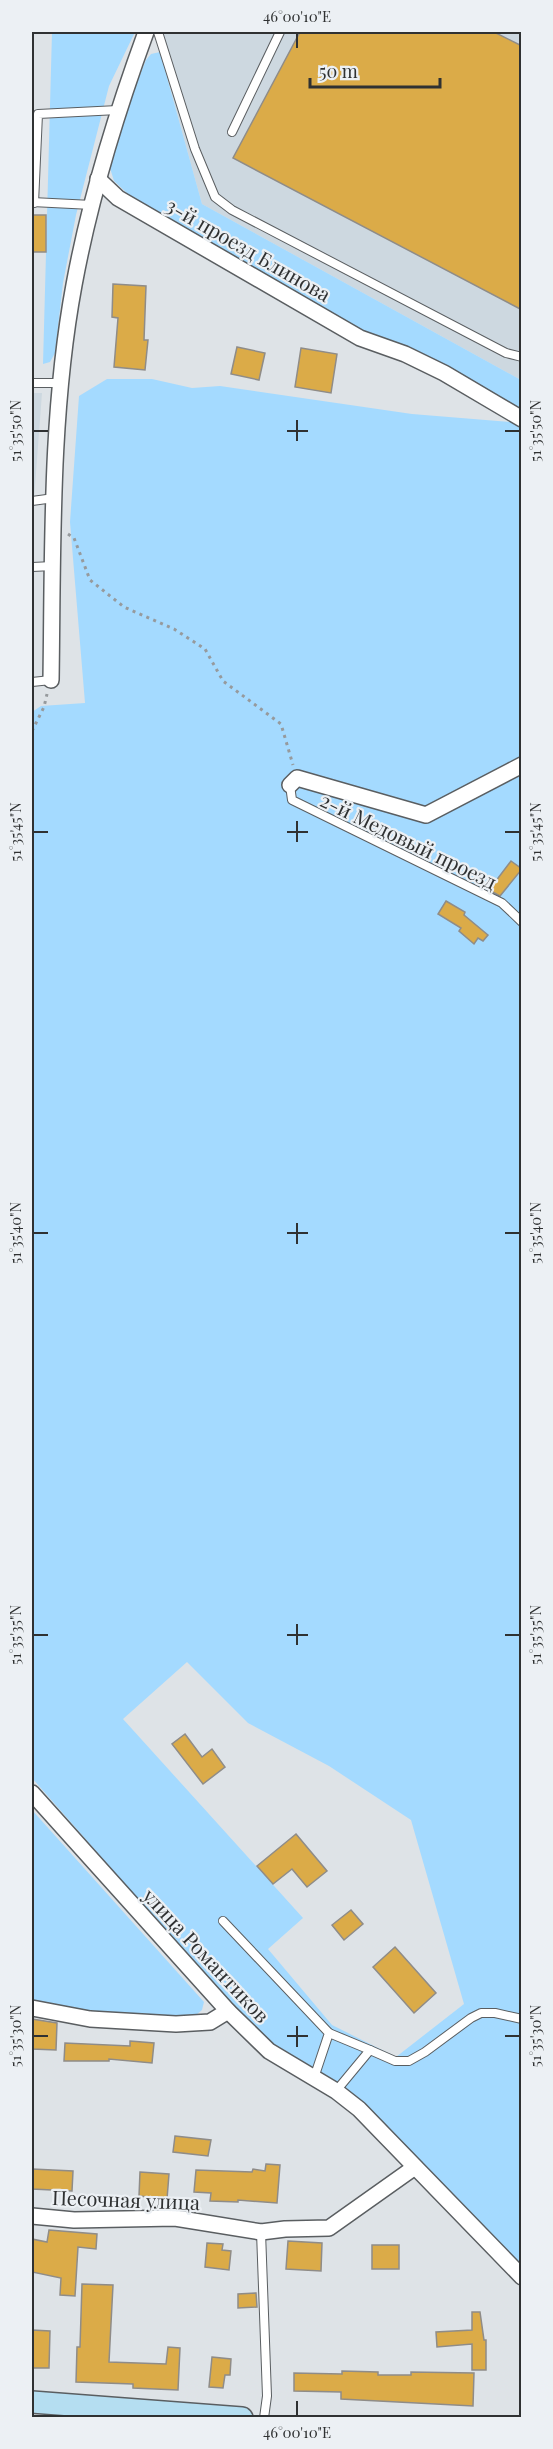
<svg xmlns="http://www.w3.org/2000/svg" width="553" height="2449" viewBox="0 0 553 2449" font-family="'Playfair Display',serif">
  <style>
    .built { fill: #cdd8e0 }
    .green { fill: #a4daff; fill-rule: evenodd }
    .building { fill: #dbab48; stroke: #8f8c88; stroke-width: 1.5 }
    .lines { fill: none; stroke-linecap: round; stroke-linejoin: round }
    .lane-casing { stroke: #5a5e61; stroke-width: 10 }
    .street-casing { stroke: #5a5e61; stroke-width: 18 }
    .secondary-casing { stroke: #5a5e61; stroke-width: 24 }
    .path { stroke: #969a9d; stroke-width: 3; stroke-dasharray: 3 4.5; stroke-linecap: butt }
    .lane { stroke: #fff; stroke-width: 8 }
    .street { stroke: #fff; stroke-width: 15 }
    .secondary { stroke: #b5def1; stroke-width: 21 }
    .ticks { fill: none; stroke: #2f3132; stroke-width: 2 }
    .labels { text-anchor: middle; dominant-baseline: central; stroke-width: 4.5; stroke-linejoin: round; paint-order: stroke }
    .street-label { font-size: 20px; fill: #2f3132; stroke: #ecf0f4 }
    .neatline { fill: none; stroke: #2f3132; stroke-width: 2 }
    .ticks-label { font-size: 15px; text-anchor: middle; fill: #2f3132 }
  </style>
  <rect width="100%" height="100%" fill="#dee3e7"/>
  <g class="built">
    <path d="M165,32H521V380L202,204L160,52Z"/>
    <path d="M32,393H42L32,526Z"/>
  </g>
  <g class="green">
    <path d="M52,32H135L109,86L76,215L63,283L55,353L50,362L43,364Z"/>
    <path d="M160,52L202,204L521,380V409L449,367L405,348L362,333L128,194L114,181L110,168L124,114L146,60L151,54Z"/>
    <path d="M107,379H152L192,388L220,386L412,414L511,422L521,427V2264L364,2105L283,2054L252,2029L32,1778V712L41,706L85,703L70,522L79,396ZM187,1662L248,1723L329,1766L411,1820L464,2004L396,2057L332,2025L268,1949L303,1918L123,1719Z"/>
    <path d="M32,1810L204,2002L202,2010L196,2015L170,2020L89,2015L32,2000Z"/>
  </g>
  <g class="building">
    <path d="M300,32H494L522,46V310L233,158Z"/>
    <rect x="32" y="215" width="14" height="37"/>
    <path d="M113,284L146,286L144,340H148L145,370L114,367L118,318L112,317Z"/>
    <path d="M237,347L265,353L259,380L231,374Z"/>
    <path d="M301,348L337,354L331,393L295,387Z"/>
    <path d="M511,861L522,869L500,896L489,890Z"/>
    <path d="M446,901L465,912L464,915L488,935L483,941L478,938L474,944L459,931L461,928L438,914Z"/>
    <path d="M185,1734L202,1757L212,1749L225,1767L203,1784L172,1744Z"/>
    <path d="M296,1834L327,1871L307,1887L292,1869L273,1884L257,1866Z"/>
    <path d="M351,1910L363,1924L344,1940L332,1925Z"/>
    <path d="M395,1947L436,1993L414,2013L373,1967Z"/>
    <path d="M32,2019L57,2023L56,2050L32,2049Z"/>
    <path d="M130,2041L154,2043L152,2063L109,2059V2061H64L65,2043L130,2046Z"/>
    <path d="M175,2136L211,2140L208,2156L173,2152Z"/>
    <path d="M266,2164L280,2165L277,2203L238,2200V2202L210,2201L211,2193L194,2192L196,2170L252,2172L253,2169L265,2171Z"/>
    <path d="M32,2169L73,2171L72,2191L32,2189Z"/>
    <path d="M140,2172L169,2174L167,2199L139,2196Z"/>
    <path d="M49,2230L97,2234L96,2249L78,2247L75,2296L60,2295L61,2278L32,2272V2239L47,2242Z"/>
    <path d="M288,2241L322,2243L321,2271L286,2269Z"/>
    <path d="M207,2243L223,2244L222,2250L231,2251L229,2270L205,2267Z"/>
    <rect x="372" y="2245" width="27" height="24"/>
    <path d="M82,2284L113,2285L109,2362L166,2364L168,2347L180,2348L178,2390L133,2388V2384L76,2382L77,2347H80Z"/>
    <path d="M256,2293L257,2307L238,2308V2294Z"/>
    <path d="M472,2312H480L484,2340H486V2370H472V2344L437,2347L436,2332L472,2330Z"/>
    <path d="M32,2330L50,2331L49,2368H32Z"/>
    <path d="M212,2357L231,2359L230,2375H225L223,2388L209,2387Z"/>
    <path d="M342,2371L378,2372V2375H411V2372L474,2373L473,2406L341,2399V2392L294,2391V2373L342,2374Z"/>
  </g>
  <g class="lines">
    <defs>
      <g id="lane">
        <path d="M158,32L195,149L215,197L232,210L506,353L522,357"/>
        <path d="M232,132L280,32"/>
        <path d="M32,202L92,205"/>
        <path d="M34,203L38,114L118,110"/>
        <path d="M32,383H61"/>
        <path d="M32,501L54,498"/>
        <path d="M32,567L53,566"/>
        <path d="M32,682L51,680"/>
        <path d="M290,785L292,800L502,903L522,922"/>
        <path d="M223,1921L329,2033L314,2078"/>
        <path d="M329,2033L370,2050"/>
        <path d="M336,2091L370,2050L395,2061H409L425,2052L471,2018L481,2013H495L522,2019"/>
        <path d="M261,2232L267,2396L264,2418"/>
      </g>
      <g id="street">
        <path d="M98,179L118,198L360,338L405,354L444,373L522,419"/>
        <path d="M51,680C53,549 50,414 74,285C90,198 116,114 146,32"/>
        <path d="M290,785L297,778L426,815L522,765"/>
        <path d="M32,1793L228,2011L269,2051L336,2091L359,2109L522,2277"/>
        <path d="M32,2008L90,2019L176,2024L210,2022L228,2011"/>
        <path d="M32,2216L74,2220L175,2218L261,2232L285,2229L329,2228L415,2167"/>
      </g>
      <path id="secondary" d="M32,2402L242,2418"/>
    </defs>
    <use href="#lane" class="lane-casing"/>
    <use href="#street" class="street-casing"/>
    <use href="#secondary" class="secondary-casing"/>
    <g class="path">
      <path d="M68,534L74,538L90,580L124,607L174,629L205,649L223,681L281,724L293,765"/>
      <path d="M32,731L44,707L47,694"/>
    </g>
    <use href="#lane" class="lane"/>
    <use href="#street" class="street"/>
    <use href="#secondary" class="secondary"/>
  </g>
  <path class="ticks" d="M297,33V48M297,420V441M33,431H48M287,431H308M505,431H520M297,821V842M33,832H48M287,832H308M505,832H520M297,1223V1244M33,1233H48M287,1233H308M505,1233H520M297,1624V1645M33,1635H48M287,1635H308M505,1635H520M297,2026V2047M33,2036H48M287,2036H308M505,2036H520M297,2401V2416"/>
  <g class="labels">
    <g class="street-label">
      <text transform="translate(249 249) rotate(30)">3-й проезд Блинова</text>
      <text transform="translate(409 840) rotate(26)">2-й Медовый проезд</text>
      <text transform="translate(207 1955) rotate(47)">улица Романтиков</text>
      <text transform="translate(126 2199) rotate(2)">Песочная улица</text>
    </g>
  </g>
  <rect width="553" height="2449" fill="none" stroke="#ecf0f4" stroke-width="66"/>
  <path d="M310 78v9h130v-9" fill="none" stroke="#2f3132" stroke-width="3"/>
  <text x="319" y="78" font-size="18" fill="#2f3132" stroke="#ecf0f4" stroke-width="4.5" paint-order="stroke">50 m</text>
  <rect x="33" y="33" width="487" height="2383" class="neatline"/>
  <g class="ticks-label">
    <text x="297" y="22">46°00'10"E</text>
    <text transform="translate(16 431) rotate(-90)" y="5">51°35'50"N</text>
    <text transform="translate(536 431) rotate(-90)" y="5">51°35'50"N</text>
    <text transform="translate(16 832) rotate(-90)" y="5">51°35'45"N</text>
    <text transform="translate(536 832) rotate(-90)" y="5">51°35'45"N</text>
    <text transform="translate(16 1233) rotate(-90)" y="5">51°35'40"N</text>
    <text transform="translate(536 1233) rotate(-90)" y="5">51°35'40"N</text>
    <text transform="translate(16 1635) rotate(-90)" y="5">51°35'35"N</text>
    <text transform="translate(536 1635) rotate(-90)" y="5">51°35'35"N</text>
    <text transform="translate(16 2036) rotate(-90)" y="5">51°35'30"N</text>
    <text transform="translate(536 2036) rotate(-90)" y="5">51°35'30"N</text>
    <text x="297" y="2438">46°00'10"E</text>
  </g>
</svg>
